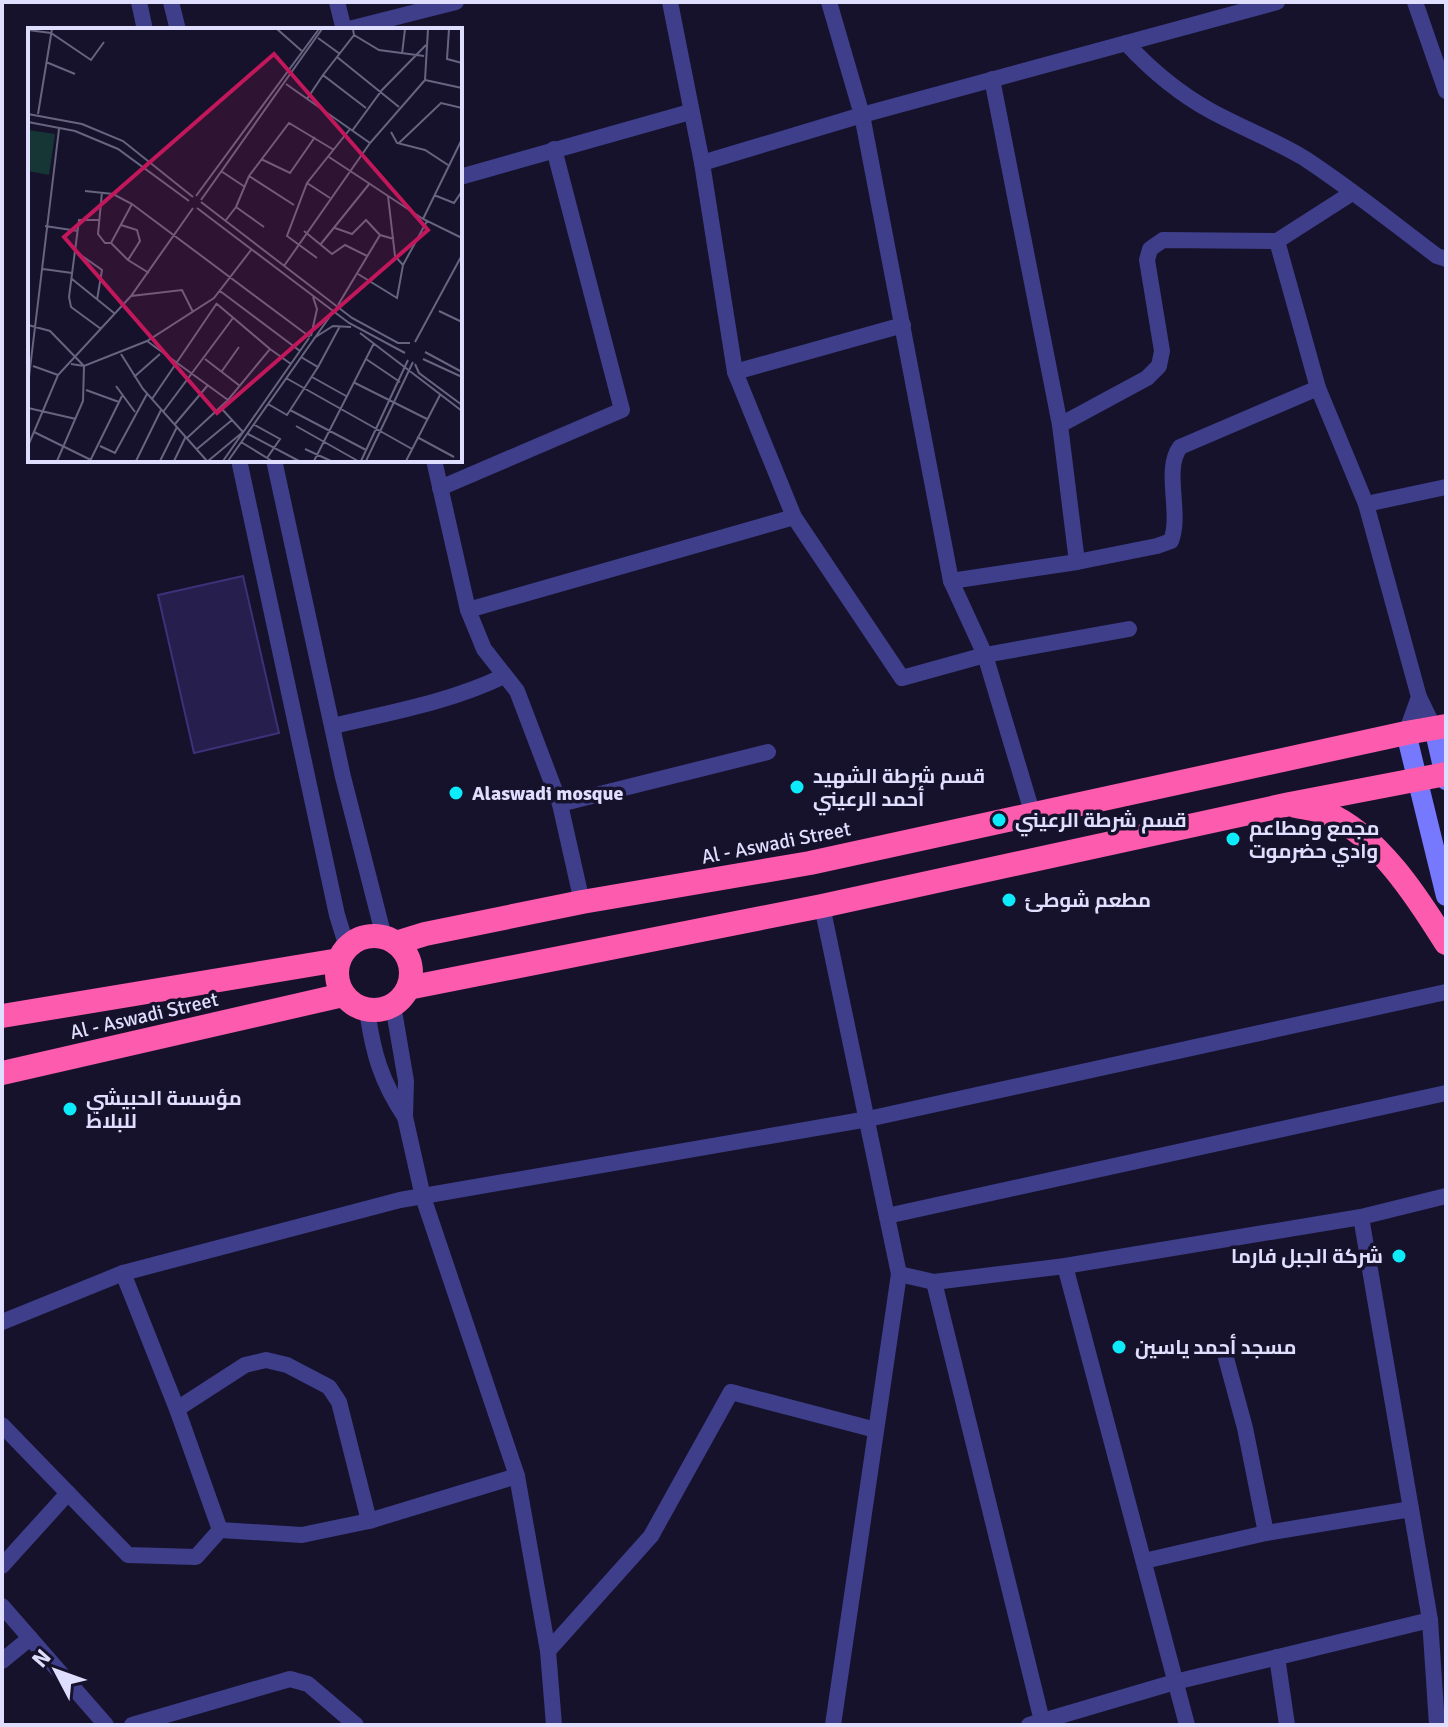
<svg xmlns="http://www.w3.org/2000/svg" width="1448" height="1727" viewBox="0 0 1448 1727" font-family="Signika,Cairo,sans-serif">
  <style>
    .building { fill: #261e4d; stroke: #3d3179; stroke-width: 2 }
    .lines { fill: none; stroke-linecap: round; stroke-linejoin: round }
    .street { stroke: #3e3e8a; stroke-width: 16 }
    .secondary { stroke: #7678fd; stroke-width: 20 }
    .highway { stroke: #fc5bae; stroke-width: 24 }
    .poi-dot { fill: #0debfb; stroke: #16122c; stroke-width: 3 }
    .labels { text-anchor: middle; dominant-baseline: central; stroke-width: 7; stroke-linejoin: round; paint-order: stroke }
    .poi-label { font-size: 20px; font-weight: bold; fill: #e0defe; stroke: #16122c; text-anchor: start }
    .street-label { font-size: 20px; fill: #e0defe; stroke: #16122c }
    .inset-road { fill: none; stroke: #676480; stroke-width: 2 }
    .view { fill: #c2185b; fill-opacity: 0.15; stroke: #c2185b; stroke-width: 4 }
    .inset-edge { fill: none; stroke: #e0defe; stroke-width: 4 }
  </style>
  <rect width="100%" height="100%" fill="#16122c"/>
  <path class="building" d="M243,576L279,733L194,753L158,595Z"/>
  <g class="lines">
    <g class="street">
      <path d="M139,2L145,30"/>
      <path d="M171,2L178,30"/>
      <path d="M337,2L344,30"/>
      <path d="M670,2L702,163L735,372L794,517L902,678L985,655L1129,629"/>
      <path d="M829,2L862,115L951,581L985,655L1033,815"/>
      <path d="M1415,2L1446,91"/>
      <path d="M345,30L456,2"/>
      <path d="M1126,43C1151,70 1178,93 1211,111C1242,128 1274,140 1304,158C1350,188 1393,223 1437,256L1446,259"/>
      <path d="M992,79L1060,425L1077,562"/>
      <path d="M702,163L862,115L1277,2"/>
      <path d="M460,177L690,112"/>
      <path d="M1277,241L1318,388L1366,504L1419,697L1434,728"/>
      <path d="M735,372L903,325"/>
      <path d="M1060,425L1147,378L1159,366L1162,351L1147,260L1150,249L1163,240L1277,241L1352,193"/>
      <path d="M239,460L337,915L347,947"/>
      <path d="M274,460L343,777L384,937"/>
      <path d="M434,460L468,610L484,649L517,691L560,804"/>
      <path d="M440,488L622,410L554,149"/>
      <path d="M1366,504L1446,487"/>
      <path d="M951,581L1077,562L1157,546L1171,541C1182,513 1163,470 1180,447L1318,388"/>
      <path d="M468,610L794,517"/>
      <path d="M333,726C392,712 450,702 504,676"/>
      <path d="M1406,733L1419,697"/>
      <path d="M582,902L560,804L768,752"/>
      <path d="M822,906L899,1274L833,1725"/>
      <path d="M393,1005L406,1081L405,1117L423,1197L517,1476L548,1651L554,1725"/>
      <path d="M367,1010C373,1053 381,1081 405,1117"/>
      <path d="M887,1216L1446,1093"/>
      <path d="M1065,1266L1187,1725"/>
      <path d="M899,1274L934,1282L1065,1266L1361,1217"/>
      <path d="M934,1282L1043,1725"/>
      <path d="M2,1322L123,1273L400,1200L868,1119L1446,992"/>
      <path d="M1226,1358L1245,1428L1266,1533"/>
      <path d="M177,1409L245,1365L266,1360L287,1365L329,1387L339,1402L369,1521L517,1476"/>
      <path d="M2,1425L128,1555L196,1557L220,1530L177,1409L123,1273"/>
      <path d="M220,1530L302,1535L369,1521"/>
      <path d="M1144,1561L1266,1533L1411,1509"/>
      <path d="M2,1566L68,1493"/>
      <path d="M2,1606L106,1725"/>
      <path d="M548,1651L651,1536L731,1392L876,1430"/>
      <path d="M1277,1657L1287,1725"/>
      <path d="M2,1661L30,1638"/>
      <path d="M132,1725L290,1679L308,1684L356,1725"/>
      <path d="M1029,1725L1175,1682L1430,1620"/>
      <path d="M1437,1725L1430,1620L1361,1217L1446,1196"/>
    </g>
    <g class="secondary">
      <path d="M1434,728L1446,780"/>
      <path d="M1406,733L1446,896"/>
    </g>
    <g class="highway">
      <path d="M1296,806C1306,808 1317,809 1326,813C1377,834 1418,898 1446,943"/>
      <circle cx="374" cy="973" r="37"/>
      <path d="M396,943L425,934L582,902L810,863L1406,733L1446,726"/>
      <path d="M408,988L822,906L1290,804L1446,774"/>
      <path d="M2,1016L339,960"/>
      <path d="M2,1073L343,995"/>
    </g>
  </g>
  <g class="poi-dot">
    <circle cx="797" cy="787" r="8"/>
    <circle cx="456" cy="793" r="8"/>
    <circle cx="999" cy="820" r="8"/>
    <circle cx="1233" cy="839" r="8"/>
    <circle cx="1009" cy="900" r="8"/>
    <circle cx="70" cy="1109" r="8"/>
    <circle cx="1399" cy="1256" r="8"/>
    <circle cx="1119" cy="1347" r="8"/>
  </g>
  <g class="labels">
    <g class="poi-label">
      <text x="813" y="776">قسم شرطة الشهيد<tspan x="813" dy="23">أحمد الرعيني</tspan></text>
      <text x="472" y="793">Alaswadi mosque</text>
      <text x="1015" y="820">قسم شرطة الرعيني</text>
      <text x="1249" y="828">مجمع ومطاعم<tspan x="1249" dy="23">وادي حضرموت</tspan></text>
      <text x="1025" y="900">مطعم شوطئ</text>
      <text x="86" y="1098">مؤسسة الحبيشي<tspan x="86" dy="23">للبلاط</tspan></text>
      <text x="1383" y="1256" text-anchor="end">شركة الجبل فارما</text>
      <text x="1135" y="1347">مسجد أحمد ياسين</text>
    </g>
    <g class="street-label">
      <text transform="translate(776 843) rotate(-11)">Al - Aswadi Street</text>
      <text transform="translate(144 1016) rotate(-13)">Al - Aswadi Street</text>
    </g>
  </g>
  <g transform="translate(28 28)">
    <rect width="434" height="434" fill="#16122c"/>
    <path d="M0,102L27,106L21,147L0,143Z" fill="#153634"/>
    <path class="inset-road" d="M249,1L275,24M325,1L326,7L295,47L338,80M421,1L419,31L434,35M0,2L23,5L63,32L76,14M326,7L351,22L396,28M290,10L312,26M374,26L377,1M309,29L371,79M18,34L47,46M397,52L434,60M258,56L342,115M279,71L295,47M0,86L54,96L95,113L165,169M10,86L24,1M0,94L47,103L90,121L161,173M324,103L354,62L398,17M363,104L369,115L397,122L420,137M371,115L413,75L434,80M301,129L395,191L434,210M233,131L262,145L287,109M193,143L217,159M221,148L266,177M279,155L302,170M57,163L85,166L104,176L282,309M74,164L70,206L77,215H83L104,176M406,167L426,175L434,163M168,168L291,1M360,168L367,228L375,237M173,172L294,1M173,174L324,290L370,315H382M208,179L221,148L261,95L306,122M169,180L321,295L377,325M395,191L434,111M71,192H51L41,269L43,279L73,301M198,192L208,179L236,199M93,197L109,202L112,213L100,232L121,245M17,198L50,203M307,200L324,206L338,192L352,207L366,211M276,203L304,226L317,217L339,228M83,215L100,232M292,217L342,155M47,223L74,242L69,272M289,230L259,208L279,155L322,101M256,238L342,115L397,52L400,1M15,241L44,245M330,246L369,270L375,237L399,193M44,251L86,285M192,263L272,323M103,268L154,262L165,284M189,276L242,321M310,277L352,207M411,283L434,294M0,297L22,303L56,338L55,373L29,433M332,305L434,383M283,308L289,281L285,269M286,310L305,298L323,299M119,313L200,372M387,314L434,227M397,324L434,344M93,326L115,361L179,433M273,329L290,339L312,298M177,331L212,358M338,331L372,354M395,331L434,349M43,336L56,338L119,313L186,270L223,222M387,336L391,345L434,377M5,338L30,347M194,343L211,319M106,349L132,326M284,349L318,368M258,350L384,421M325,354L399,391M0,357L31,101M88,358L107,384M58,362L91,374M124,371L189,275M240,376L259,387L290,339M0,380L48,391M262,382L338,422M135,384L205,290M147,396L180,357M225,396L252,411L239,430M268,398L330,433M6,404L63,432M220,406L271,433M389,409L426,429M159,410L200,372L242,321L263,336M213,414L244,433M0,418L30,347L103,268L165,180M72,418L87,425L119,366M169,421L204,392M277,421L303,433M62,433L94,368M108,433L133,382M132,433L149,399M146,433L158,408M180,433L215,404L193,380M195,433L281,310M200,433L305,284M286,433L346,315M333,433L380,332M338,433L385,334M378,433L412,367"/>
    <path class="view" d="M246,26L400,202L189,385L36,209Z"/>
    <rect width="434" height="434" class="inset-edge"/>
  </g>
  <rect width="1448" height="1727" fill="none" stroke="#e0defe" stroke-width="8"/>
  <g transform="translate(56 1671) rotate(311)" stroke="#16122c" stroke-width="6" paint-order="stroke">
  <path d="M0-6L14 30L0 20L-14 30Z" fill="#e0defe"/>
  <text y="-12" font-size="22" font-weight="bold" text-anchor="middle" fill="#e0defe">N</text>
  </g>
</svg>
